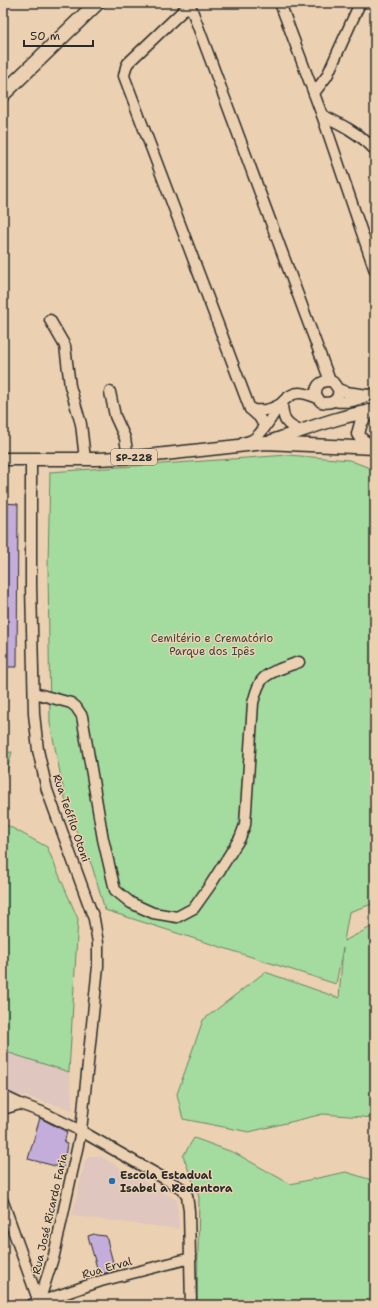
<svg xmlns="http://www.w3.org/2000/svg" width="378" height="1308" viewBox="0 0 378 1308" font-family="'Shantell Sans',sans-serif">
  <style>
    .built { fill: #dfc6be }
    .green { fill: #a4db9f; stroke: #688365 }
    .building { fill: #c4addb; stroke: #2b2b2b }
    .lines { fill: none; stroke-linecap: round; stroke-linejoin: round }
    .minor-casing { stroke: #2b2b2b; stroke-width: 13 }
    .major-casing { stroke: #2b2b2b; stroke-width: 15 }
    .highway-casing { stroke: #2b2b2b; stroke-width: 17 }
    .minor { stroke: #ebd1b2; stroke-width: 10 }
    .major { stroke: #ebd1b2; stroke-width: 12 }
    .highway { stroke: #ebd1b2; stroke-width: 14 }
    .poi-dot { fill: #1f6fb2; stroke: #ebd1b2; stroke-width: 1.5 }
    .labels { text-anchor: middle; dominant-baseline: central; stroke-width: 3; stroke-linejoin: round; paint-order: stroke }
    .shield { fill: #ebd1b2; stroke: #655d54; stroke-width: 1 }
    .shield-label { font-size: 10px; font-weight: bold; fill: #2b2b2b }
    .park-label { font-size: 11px; fill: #3d453c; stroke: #ebd1b2 }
    .street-label { font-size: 11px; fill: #2b2b2b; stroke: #ebd1b2 }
    .poi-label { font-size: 11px; font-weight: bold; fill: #2b2b2b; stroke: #ebd1b2; text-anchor: start }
  </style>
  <rect width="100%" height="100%" fill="#ebd1b2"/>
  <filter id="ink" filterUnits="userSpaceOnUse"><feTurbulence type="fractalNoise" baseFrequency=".025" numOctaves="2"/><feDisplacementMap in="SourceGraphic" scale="8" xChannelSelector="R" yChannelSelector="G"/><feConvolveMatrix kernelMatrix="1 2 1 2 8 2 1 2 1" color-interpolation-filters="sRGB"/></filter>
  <g filter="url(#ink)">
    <g class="built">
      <path d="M3,1049L69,1072L73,1110L20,1095L3,1099Z"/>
      <path d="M89,1156H100L177,1200L179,1229L72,1216L85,1161Z"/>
    </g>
    <g class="green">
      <path d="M288,455L349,460L375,470V903L349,912L344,941L375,925V1118L323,1114L249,1132L183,1119L177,1094L203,1020L265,972L339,998L343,948L336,984L105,910L92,866L68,812L50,723L48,565L50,472Z"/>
      <path d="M12,752L3,785V753Z"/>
      <path d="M3,823L47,847L78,919L69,1072L3,1051Z"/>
      <path d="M194,1138L235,1153L290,1184L346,1172L375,1181V1305H197L199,1197L183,1156Z"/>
    </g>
    <g class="building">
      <path d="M3,503L18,504L17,667H3Z"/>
      <path d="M40,1118L67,1132L64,1143L67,1144L63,1168L28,1159Z"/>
      <path d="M94,1234L96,1235L106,1236L115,1270L99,1275L88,1236Z"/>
    </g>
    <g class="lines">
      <defs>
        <g id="minor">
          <path d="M191,3L128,63L126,67L124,76L250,409L259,417L265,427"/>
          <path d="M280,3L322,115L375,271"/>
          <path d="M190,5L330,381"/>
          <path d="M314,93L327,76L360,3"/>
          <path d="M322,115C341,124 360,134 375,150"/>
          <path d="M50,320L65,346L70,386L81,424L85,459"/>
          <path d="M338,389C340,399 332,405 321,402C310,392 319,377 333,382L338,389L346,392L368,395"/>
          <path d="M110,392L115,416L125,438L128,457"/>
          <path d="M334,401C353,404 358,398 375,393"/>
          <path d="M282,403C283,420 285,424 300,431"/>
          <path d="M250,409C263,412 269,410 281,404"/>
          <path d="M243,443C246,442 250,441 252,440C269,431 279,392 300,393C306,393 312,396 318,398"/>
          <path d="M31,460V586L34,714L38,750L47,790L94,919L98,943V966L81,1131L54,1255L39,1302"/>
          <path d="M34,693L71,703L76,707L82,716L103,839L115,890L131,903L153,913L177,917L194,908L211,884L240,838L245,825L253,703C255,696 257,686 262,680C269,671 289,666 299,662"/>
          <path d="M3,1096L20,1104"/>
          <path d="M3,1109L20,1104L42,1112L81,1131L181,1188L187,1195L189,1211L191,1305"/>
          <path d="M3,1202L40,1305"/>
          <path d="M31,1305L101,1281L191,1258"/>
        </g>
        <g id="major">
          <path d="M369,411L361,423L358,434L362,440L374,448"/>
          <path d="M272,441C306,430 339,415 375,411"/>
          <path d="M3,459H98L137,457L265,443L375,448"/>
        </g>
        <path id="highway" d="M3,94L97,3"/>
      </defs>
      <use href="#minor" class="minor-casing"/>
      <use href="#major" class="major-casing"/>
      <use href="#highway" class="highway-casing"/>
      <use href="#minor" class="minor"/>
      <use href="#major" class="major"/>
      <use href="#highway" class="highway"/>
    </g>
  </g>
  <circle class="poi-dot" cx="112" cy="1181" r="4"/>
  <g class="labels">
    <rect class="shield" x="111" y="449" width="46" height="16" rx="3"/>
    <g class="shield-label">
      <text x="134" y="457">SP-228</text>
    </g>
    <g class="park-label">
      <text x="212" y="638">Cemitério e Crematório<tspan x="212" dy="13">Parque dos Ipês</tspan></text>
    </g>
    <g class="street-label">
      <text transform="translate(71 818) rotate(71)">Rua Teófilo Otoni</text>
      <text transform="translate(50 1214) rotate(-77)">Rua José Ricardo Faria</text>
      <text transform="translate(107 1268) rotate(-16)">Rua Erval</text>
    </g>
    <g class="poi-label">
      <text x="120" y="1175">Escola Estadual<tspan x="120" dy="13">Isabel a Redentora</tspan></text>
    </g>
  </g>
  <rect width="378" height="1308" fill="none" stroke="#ebd1b2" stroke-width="16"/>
  <rect x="8" y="8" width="362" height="1292" fill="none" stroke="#2b2b2b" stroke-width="1.5" filter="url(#ink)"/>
  <path d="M24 40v6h69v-6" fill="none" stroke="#2b2b2b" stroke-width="2"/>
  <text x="30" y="40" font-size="12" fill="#2b2b2b" stroke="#ebd1b2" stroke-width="3" paint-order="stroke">50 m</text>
</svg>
